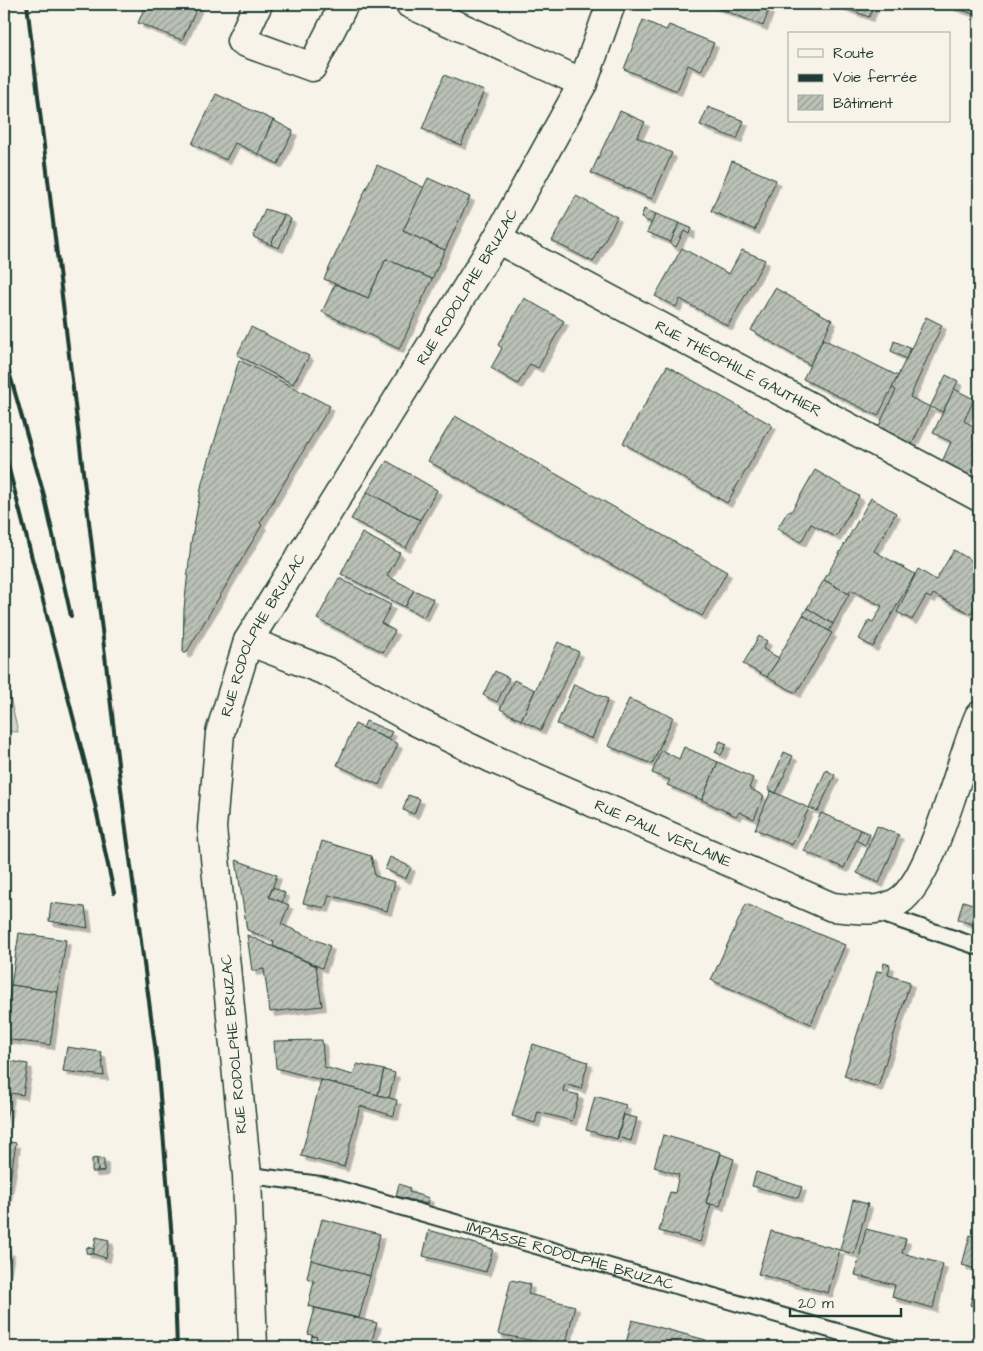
<svg xmlns="http://www.w3.org/2000/svg" width="983" height="1351" viewBox="0 0 983 1351" font-family="'Architects Daughter',sans-serif">
  <style>
    .grass { fill: #d3d5ca; stroke: #79897f }
    .building { fill: url(#building-hatch); stroke: #1f3d34; filter: url(#shadow) }
    .lines { fill: none; stroke-linecap: round; stroke-linejoin: round }
    .lane-casing { stroke: #1f3d34; stroke-width: 19 }
    .street-casing { stroke: #1f3d34; stroke-width: 31 }
    .lane { stroke: #f7f3e8; stroke-width: 15 }
    .street { stroke: #f7f3e8; stroke-width: 28 }
    .rail { stroke: #1f3d34; stroke-width: 4 }
    .labels { text-anchor: middle; dominant-baseline: central; stroke-width: 4; stroke-linejoin: round; paint-order: stroke }
    .street-label { font-size: 15px; fill: #1f3d34; stroke: #f7f3e8 }
  </style>
  <defs>
    <pattern id="building-hatch" width="6" height="6" patternUnits="userSpaceOnUse" patternTransform="scale(1.25)"><rect width="6" height="6" fill="#bbc1b6"/><path d="M-1 1l2-2M0 6l6-6M5 7l2-2" fill="none" stroke="#979e95"/></pattern>
    <filter id="shadow"><feDropShadow dx="4.5" dy="4.5" stdDeviation="0" flood-color="#0004"/></filter>
  </defs>
  <rect width="100%" height="100%" fill="#f7f3e8"/>
  <filter id="ink" filterUnits="userSpaceOnUse"><feTurbulence type="fractalNoise" baseFrequency=".02" numOctaves="2"/><feDisplacementMap in="SourceGraphic" scale="10" xChannelSelector="R" yChannelSelector="G"/><feConvolveMatrix kernelMatrix="1 2 1 2 8 2 1 2 1" color-interpolation-filters="sRGB"/></filter>
  <g filter="url(#ink)">
    <path class="grass" d="M4,672L18,732L4,731Z"/>
    <g class="building">
      <path d="M146,4H199L182,40L138,23Z"/>
      <path d="M709,4H754L769,10L763,26Z"/>
      <path d="M840,4H875L869,17L840,6Z"/>
      <path d="M950,4H979V16L950,6Z"/>
      <path d="M643,20L666,30L669,25L714,43L701,71L688,65L677,91L624,69Z"/>
      <path d="M444,75L484,91L461,145L422,129Z"/>
      <path d="M216,94L273,120L258,154L235,143L226,160L192,144Z"/>
      <path d="M708,107L744,121L737,139L700,125Z"/>
      <path d="M620,111L645,122L637,137L672,153L652,199L591,173Z"/>
      <path d="M273,120L293,131L278,164L258,154Z"/>
      <path d="M732,161L776,180L755,230L711,211Z"/>
      <path d="M377,165L425,188L403,231L445,250L432,279L386,259L368,298L324,279Z"/>
      <path d="M428,178L470,197L445,250L403,231Z"/>
      <path d="M576,196L617,217L593,262L552,241Z"/>
      <path d="M265,209L284,215L271,245L253,237Z"/>
      <path d="M644,209L656,214L652,223L641,218Z"/>
      <path d="M656,214L679,223L671,242L647,232Z"/>
      <path d="M284,215L291,219L279,248L271,245Z"/>
      <path d="M679,223L691,228L689,234L684,231L676,247L670,244Z"/>
      <path d="M682,248L729,274L742,250L765,260L728,326L680,299L676,307L655,296Z"/>
      <path d="M386,259L432,279L399,349L322,312L335,284L368,298Z"/>
      <path d="M775,288L832,320L810,365L751,330Z"/>
      <path d="M524,298L564,321L538,368L530,364L518,384L491,368L502,348L498,345Z"/>
      <path d="M926,317L942,325L910,397L930,407L909,450L875,434L896,390L892,388Z"/>
      <path d="M251,327L309,356L293,384L237,355Z"/>
      <path d="M823,339L898,376L878,416L803,379Z"/>
      <path d="M894,341L910,348L906,359L891,351Z"/>
      <path d="M239,360L330,406L260,523L262,525L186,653H183L184,609L191,543L202,483Z"/>
      <path d="M667,366L772,425L727,503L623,443Z"/>
      <path d="M946,375L958,381L943,412L930,407Z"/>
      <path d="M954,389L974,399L964,421L979,429V484L940,466L951,442L933,433Z"/>
      <path d="M455,416L727,572L702,616L428,461Z"/>
      <path d="M387,461L437,490L420,520L367,492Z"/>
      <path d="M815,470L859,496L836,537L811,524L801,542L777,529L788,511L791,512Z"/>
      <path d="M367,492L420,520L406,548L351,519Z"/>
      <path d="M871,498L896,513L874,551L915,574L873,647L859,639L869,620L873,622L882,606L851,590L849,594L824,580Z"/>
      <path d="M362,533L400,553L387,576L414,590L405,607L341,574Z"/>
      <path d="M954,550L979,565V599L971,614L933,594L931,598L926,596L912,620L897,612L918,569L936,580Z"/>
      <path d="M339,578L391,605L381,623L395,631L383,652L317,619Z"/>
      <path d="M824,580L849,594L833,624L807,608Z"/>
      <path d="M414,590L433,599L424,617L405,607Z"/>
      <path d="M807,608L833,624L829,631L803,615Z"/>
      <path d="M803,615L832,633L796,693L767,677Z"/>
      <path d="M759,636L767,641L763,649L779,658L767,677L743,664Z"/>
      <path d="M558,642L579,652L541,730L521,720Z"/>
      <path d="M495,671L509,678L497,702L483,695Z"/>
      <path d="M514,680L535,690L521,720L500,709Z"/>
      <path d="M574,684L608,699L592,739L557,724Z"/>
      <path d="M629,699L673,717L652,764L608,746Z"/>
      <path d="M366,721L392,732L388,739L363,728Z"/>
      <path d="M355,724L398,744L379,785L337,765Z"/>
      <path d="M720,741L727,744L721,755L715,752Z"/>
      <path d="M684,747L718,762L702,800L667,785L670,780L652,773L661,750L679,759Z"/>
      <path d="M784,752L793,756L776,793L768,789Z"/>
      <path d="M718,762L753,778L749,788L764,796L754,819L739,812L736,816L702,800Z"/>
      <path d="M826,770L835,775L818,811L809,808Z"/>
      <path d="M771,791L809,808L792,845L755,829Z"/>
      <path d="M408,795L420,799L414,814L403,810Z"/>
      <path d="M821,813L861,830L844,868L804,851Z"/>
      <path d="M877,826L899,835L879,883L857,873Z"/>
      <path d="M861,830L870,834L865,845L856,840Z"/>
      <path d="M322,841L371,856L375,876L395,882L387,911L329,895L325,908L303,903Z"/>
      <path d="M390,857L411,867L406,879L385,869Z"/>
      <path d="M236,860L277,875L269,897L289,905L281,924L330,946L322,968L273,946L274,941L247,930Z"/>
      <path d="M273,887L285,893L282,902L269,897Z"/>
      <path d="M963,901L979,906V927L958,919Z"/>
      <path d="M51,903L85,907L88,928L49,921Z"/>
      <path d="M746,904L845,945L811,1024L711,980Z"/>
      <path d="M19,933L66,940L58,992L11,985Z"/>
      <path d="M247,935L316,966L322,1006L270,1012L264,969L252,971Z"/>
      <path d="M884,963L890,965L888,975L910,982L878,1087L844,1076L877,971L882,972Z"/>
      <path d="M11,985L58,992L50,1045L4,1039Z"/>
      <path d="M322,1040L324,1067L353,1075L357,1064L384,1070L378,1095L276,1068L274,1041Z"/>
      <path d="M533,1044L588,1062L581,1089L565,1084L563,1091L579,1095L572,1121L538,1112L535,1123L512,1116Z"/>
      <path d="M67,1047L101,1052L104,1076L63,1071Z"/>
      <path d="M4,1060L28,1064L23,1095L10,1093L5,1130Z"/>
      <path d="M384,1070L395,1073L389,1098L378,1095Z"/>
      <path d="M321,1080L397,1100L394,1116L360,1106L344,1167L301,1156Z"/>
      <path d="M595,1096L626,1105L617,1139L586,1130Z"/>
      <path d="M624,1115L637,1118L631,1141L618,1137Z"/>
      <path d="M663,1135L721,1152L706,1203L711,1204L700,1242L659,1231L670,1192L675,1193L679,1175L654,1167Z"/>
      <path d="M4,1141L16,1143L4,1215Z"/>
      <path d="M721,1154L734,1159L720,1206L706,1203Z"/>
      <path d="M97,1158L98,1172H92V1159Z"/>
      <path d="M97,1158L104,1159V1171L98,1172Z"/>
      <path d="M756,1172L802,1187L798,1198L752,1186Z"/>
      <path d="M399,1184L410,1188L409,1192L429,1198L427,1204L396,1196Z"/>
      <path d="M853,1200L868,1204L854,1254L840,1250Z"/>
      <path d="M322,1219L380,1234L370,1276L311,1260Z"/>
      <path d="M866,1229L906,1239L902,1253L943,1264L933,1308L892,1297L895,1285L855,1275Z"/>
      <path d="M429,1230L493,1249L486,1272L423,1256Z"/>
      <path d="M771,1231L840,1250L828,1293L758,1274Z"/>
      <path d="M970,1235L979,1238V1270L962,1265Z"/>
      <path d="M96,1237L109,1240L106,1258L93,1254Z"/>
      <path d="M87,1247L94,1249L93,1254L86,1253Z"/>
      <path d="M4,1250L10,1251L4,1283Z"/>
      <path d="M311,1260L370,1276L359,1318L308,1306L314,1281L307,1278Z"/>
      <path d="M979,1271V1308L970,1305Z"/>
      <path d="M511,1280L530,1284L528,1294L575,1306L565,1347L498,1334Z"/>
      <path d="M315,1308L377,1323L370,1347H310L315,1346L317,1337L308,1334Z"/>
      <path d="M632,1320L706,1340L704,1347H625Z"/>
      <path d="M312,1336L317,1337L315,1346H310Z"/>
    </g>
    <g class="lines">
      <defs>
        <g id="lane">
          <path d="M876,912L979,947"/>
          <path id="s1" d="M247,1175L324,1185L891,1347"/>
        </g>
        <g id="street">
          <path d="M258,4L241,41L312,67L344,4"/>
          <path d="M410,4L583,83"/>
          <path id="s2" d="M497,239L979,497"/>
          <path id="s3" d="M248,641L328,672L415,721L491,758L832,907C854,909 880,914 899,901C933,879 961,757 979,716"/>
          <path id="s4" d="M253,1347L247,1175L212,828L220,733L248,641L497,239L583,83L611,4"/>
        </g>
      </defs>
      <use href="#lane" class="lane-casing"/>
      <use href="#street" class="street-casing"/>
      <use href="#lane" class="lane"/>
      <use href="#street" class="street"/>
      <g class="rail">
        <path d="M27,4L124,814L157,1061L174,1263L177,1347"/>
        <path d="M4,354L44,495L71,616"/>
        <path d="M4,450L91,786L114,893"/>
      </g>
    </g>
  </g>
  <g class="labels">
    <g class="street-label">
      <text stroke="none"><textPath href="#s4" startOffset="1129">RUE RODOLPHE BRUZAC</textPath></text>
      <text stroke="none"><textPath href="#s2" startOffset="274">RUE THÉOPHILE GAUTHIER</textPath></text>
      <text stroke="none"><textPath href="#s4" startOffset="724">RUE RODOLPHE BRUZAC</textPath></text>
      <text stroke="none"><textPath href="#s3" startOffset="458">RUE PAUL VERLAINE</textPath></text>
      <text transform="translate(234 1044) rotate(-95)">RUE RODOLPHE BRUZAC</text>
      <text stroke="none"><textPath href="#s1" startOffset="334">IMPASSE RODOLPHE BRUZAC</textPath></text>
    </g>
  </g>
  <rect width="983" height="1351" fill="none" stroke="#f7f3e8" stroke-width="20"/>
  <rect x="10" y="10" width="963" height="1331" fill="none" stroke="#1f3d34" stroke-width="2" filter="url(#ink)"/>
  <rect x="788" y="32" width="162" height="90" fill="#f7f3e8" stroke="#a1aaa0"/>
  <rect x="798" y="49" width="25" height="8" fill="#f7f3e8" stroke="#a1aaa0"/>
  <text x="833" y="58" font-size="15" fill="#1f3d34">Route</text>
  <rect x="798" y="74" width="25" height="8" fill="#1f3d34" stroke="#a1aaa0"/>
  <text x="833" y="82" font-size="15" fill="#1f3d34">Voie ferrée</text>
  <rect x="798" y="95" width="25" height="15" fill="url(#building-hatch)" stroke="#a1aaa0"/>
  <text x="833" y="108" font-size="15" fill="#1f3d34">Bâtiment</text>
  <path d="M790 1308v8h111v-8" fill="none" stroke="#1f3d34" stroke-width="2.5"/>
  <text x="798" y="1308" font-size="15" fill="#1f3d34" stroke="#f7f3e8" stroke-width="4" paint-order="stroke">20 m</text>
</svg>
